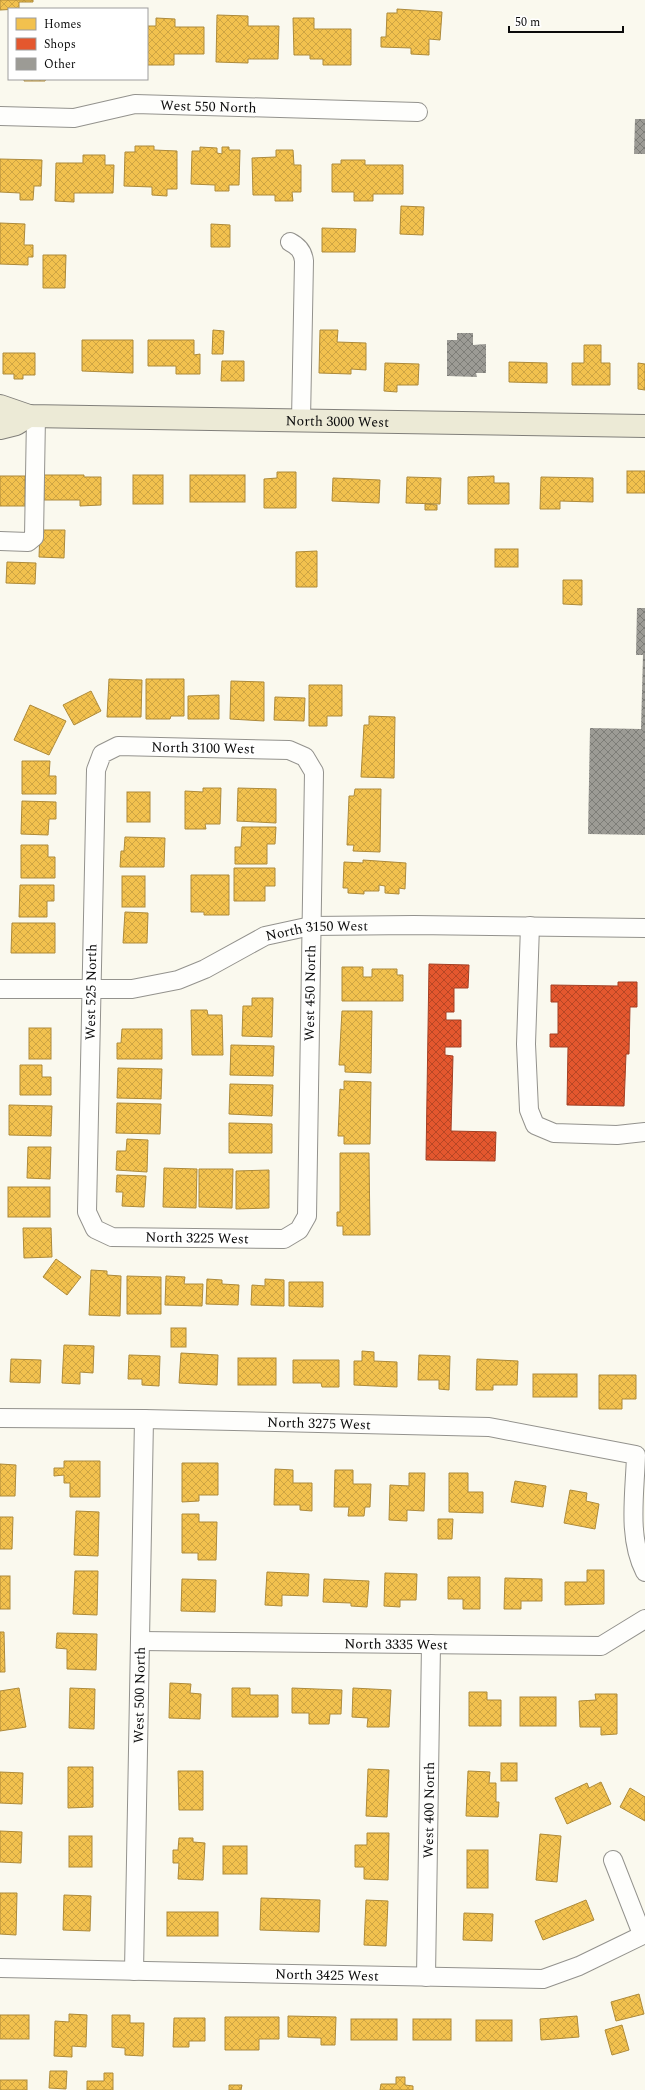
<svg xmlns="http://www.w3.org/2000/svg" width="645" height="2090" viewBox="0 0 645 2090" font-family="Spectral,serif">
  <style>
    .homes { fill: url(#homes-cross-hatch); stroke: #ad8a3a }
    .shops { fill: url(#shops-cross-hatch); stroke: #a34024 }
    .building { fill: url(#building-cross-hatch) }
    .lines { fill: none; stroke-linecap: round; stroke-linejoin: round }
    .minor-casing { stroke: #93928d; stroke-width: 20 }
    .major-casing { stroke: #807f7a; stroke-width: 24 }
    .minor { stroke: #fefefc; stroke-width: 18 }
    .major { stroke: #ecead6; stroke-width: 22 }
    .labels { text-anchor: middle; dominant-baseline: central; stroke-width: 4; stroke-linejoin: round; paint-order: stroke }
    .street-label { font-size: 14px; fill: #0b0b0b; stroke: #fff }
  </style>
  <defs>
    <pattern id="homes-cross-hatch" width="8" height="8" patternUnits="userSpaceOnUse"><rect width="8" height="8" fill="#f2c14e"/><path d="M0 0l8 8M0 8l8-8" fill="none" stroke="#cea443"/></pattern>
    <pattern id="shops-cross-hatch" width="8" height="8" patternUnits="userSpaceOnUse"><rect width="8" height="8" fill="#e4572e"/><path d="M0 0l8 8M0 8l8-8" fill="none" stroke="#b74625"/></pattern>
    <pattern id="building-cross-hatch" width="8" height="8" patternUnits="userSpaceOnUse"><rect width="8" height="8" fill="#9c9b95"/><path d="M0 0l8 8M0 8l8-8" fill="none" stroke="#7d7d78"/></pattern>
  </defs>
  <rect width="100%" height="100%" fill="#faf9ee"/>
  <g class="homes">
    <path d="M0,0H33V2H19V9L0,10Z"/>
    <path d="M397,9L442,12L440,40L429,39V55L411,54V48L381,47V37H386L387,13H397Z"/>
    <path d="M217,15L248,16V26H279L278,59H248V63L216,62Z"/>
    <path d="M156,18L175,19V27H204V54H174V65H147V26H156Z"/>
    <path d="M293,18H314V29H351V65H323V59H310V55H294Z"/>
    <path d="M24,79H46L45,81H24Z"/>
    <path d="M135,146H154V150L177,151V189H167V196L152,195V187L124,186L125,152H135Z"/>
    <path d="M200,147L217,148V153L222,154V147H229V150H240L239,185H229V191H215V185L191,184L192,151H200Z"/>
    <path d="M276,150H293L294,165H301V192H292L293,201H275V195H253L252,158L276,157Z"/>
    <path d="M83,155H105V165H114L113,193H74V202L55,201L56,163H83Z"/>
    <path d="M0,159L42,160L41,186H34L33,200H20V193L0,192Z"/>
    <path d="M341,160H365V165H403V194H373V201H354V192H332V164H341Z"/>
    <path d="M401,206L424,207L423,235L400,234Z"/>
    <path d="M0,223L25,224L24,245H33V257H28V265L0,264Z"/>
    <path d="M211,224L230,225V247H211Z"/>
    <path d="M322,228L356,229L355,252H322Z"/>
    <path d="M43,255H66L65,288H43Z"/>
    <path d="M213,330L224,331L223,354H212Z"/>
    <path d="M320,330H338L337,342L366,343V370L351,369V374L319,373Z"/>
    <path d="M82,340H133V373L82,371Z"/>
    <path d="M148,340H194V355L200,354V374H176V366H148Z"/>
    <path d="M584,345H601V363H610V385H572V363H584Z"/>
    <path d="M3,353H35V375H23V379H14V374H3Z"/>
    <path d="M222,361H244V381H221Z"/>
    <path d="M509,362L547,363V383L509,382Z"/>
    <path d="M385,363L419,364L418,385H397V392L384,391Z"/>
    <path d="M638,363L645,364V390L638,389Z"/>
    <rect x="627" y="471" width="18" height="22"/>
    <path d="M277,472H296V508H264V479L277,478Z"/>
    <path d="M44,475H84V477H101V505L80,506V500H44Z"/>
    <rect x="133" y="475" width="30" height="29"/>
    <rect x="190" y="475" width="55" height="27"/>
    <rect x="0" y="476" width="25" height="30"/>
    <path d="M494,476V483H509V504H468V477Z"/>
    <path d="M407,477L441,478L440,504L406,503Z"/>
    <path d="M541,477L593,478V502L560,501V509H540Z"/>
    <path d="M333,478L380,480L379,503L332,501Z"/>
    <path d="M425,504L437,505V510H425Z"/>
    <path d="M40,530H65L64,558L39,557Z"/>
    <rect x="495" y="549" width="23" height="18"/>
    <path d="M317,551V587H296V552Z"/>
    <path d="M7,562L36,563L35,584L6,583Z"/>
    <path d="M563,580H582V605L563,604Z"/>
    <path d="M109,679L142,680L141,717H107Z"/>
    <path d="M146,679H184V716H171L170,719H146Z"/>
    <path d="M231,681L264,682V721L230,719Z"/>
    <path d="M309,685H342V716H327V726H309Z"/>
    <path d="M91,691L101,711L74,725L63,705Z"/>
    <path d="M219,695V719H188V696Z"/>
    <path d="M275,697L305,698L304,721L274,720Z"/>
    <path d="M30,705L66,721L49,755L14,740Z"/>
    <path d="M369,716L395,717L394,778L361,777L364,725H369Z"/>
    <path d="M22,761H50L49,776H56V794H22Z"/>
    <path d="M203,788H221L220,824H205L206,829H185V791L203,792Z"/>
    <path d="M238,788L276,789V823L237,821Z"/>
    <path d="M355,789H381L380,852L353,851L354,845H347L349,796H354Z"/>
    <rect x="127" y="792" width="23" height="30"/>
    <path d="M22,801L56,802V819H49L48,835L21,834Z"/>
    <path d="M242,827H276L275,844H267V864H235V847H241Z"/>
    <path d="M125,837L165,838L164,867H120L121,851H124Z"/>
    <path d="M21,845H48V857H55V878H21Z"/>
    <path d="M363,860L406,863L405,889L399,888V894L385,893V886L379,885V891H364V894L348,893V888H343L344,862L363,863Z"/>
    <path d="M234,868H275V886H265V901H234Z"/>
    <path d="M191,875H229V915H204V912H191Z"/>
    <rect x="122" y="876" width="23" height="31"/>
    <path d="M20,885H54V901H47V917H19Z"/>
    <path d="M125,912L148,913L147,943H123Z"/>
    <path d="M12,923H55V953H11Z"/>
    <path d="M342,967H363V977H372V969H397V975H403V1001H342Z"/>
    <path d="M252,998H273L272,1037L242,1036L243,1006H252Z"/>
    <path d="M191,1010H207L208,1015H222L223,1055H192Z"/>
    <path d="M342,1011H372L371,1073L345,1072V1065H339Z"/>
    <rect x="29" y="1028" width="22" height="31"/>
    <path d="M122,1029H162V1059H117V1043H121Z"/>
    <path d="M231,1045L274,1046L273,1076L230,1075Z"/>
    <path d="M20,1065H42V1077H51V1095H20Z"/>
    <path d="M118,1068L162,1069L161,1099L117,1098Z"/>
    <path d="M344,1081L371,1082L370,1144H344V1136H338L340,1089L344,1090Z"/>
    <path d="M230,1084L273,1085L272,1116L229,1114Z"/>
    <path d="M117,1103L161,1104L160,1134L116,1133Z"/>
    <path d="M9,1105L52,1106L51,1136L9,1135Z"/>
    <path d="M229,1123L272,1124V1153H229Z"/>
    <path d="M127,1139L148,1140L147,1172L116,1170L117,1151H126Z"/>
    <path d="M28,1147H51L50,1179L27,1178Z"/>
    <path d="M340,1153H369L370,1235H343V1226H337V1212H340Z"/>
    <path d="M164,1168L197,1169L196,1208L163,1207Z"/>
    <path d="M199,1169H233L232,1208L199,1207Z"/>
    <path d="M269,1170V1208L236,1209V1171Z"/>
    <path d="M117,1175L146,1176L144,1207L122,1206L123,1192H116Z"/>
    <rect x="8" y="1187" width="42" height="30"/>
    <path d="M23,1228H51L52,1257L24,1258Z"/>
    <path d="M56,1259L81,1277L67,1295L43,1277Z"/>
    <path d="M91,1270L107,1271V1275L121,1276L120,1316L89,1315Z"/>
    <path d="M127,1276L161,1277V1314H127Z"/>
    <path d="M166,1276L185,1277L184,1284H203L202,1306L165,1305Z"/>
    <path d="M207,1279L222,1280V1284L239,1285L238,1305L206,1304Z"/>
    <path d="M265,1279L284,1280V1306L251,1305L252,1285L265,1286Z"/>
    <path d="M289,1282H323V1307L289,1306Z"/>
    <rect x="171" y="1328" width="15" height="19"/>
    <path d="M64,1345L94,1346L93,1373L80,1372V1384L62,1383Z"/>
    <path d="M362,1351L374,1352V1361L397,1362V1387L354,1385V1361H362Z"/>
    <path d="M181,1353L218,1355L217,1385L179,1383Z"/>
    <path d="M129,1355L160,1356L159,1386L142,1385V1379H128Z"/>
    <path d="M419,1355L450,1356L449,1390L439,1389V1380H418Z"/>
    <rect x="238" y="1358" width="38" height="27"/>
    <path d="M11,1359L41,1360L40,1383L10,1382Z"/>
    <path d="M477,1359L518,1361L517,1385H493V1390H476Z"/>
    <path d="M293,1360H339V1387H322L321,1383H293Z"/>
    <rect x="533" y="1374" width="44" height="23"/>
    <path d="M599,1375H636V1399H622V1409H599Z"/>
    <path d="M64,1461H100V1497H70V1483H64V1475L54,1476V1468H64Z"/>
    <path d="M182,1463H218V1495H199V1501L182,1502Z"/>
    <path d="M0,1464L16,1465L15,1496H0Z"/>
    <path d="M275,1469L293,1470V1483H312V1511L300,1510V1505H274Z"/>
    <path d="M335,1470H353V1484H371L370,1507H365L364,1516H348L349,1507H334Z"/>
    <path d="M409,1473H425L424,1511L407,1510V1521L389,1520L390,1485L409,1486Z"/>
    <path d="M449,1473H468V1492H483V1513L449,1512Z"/>
    <path d="M515,1481L546,1486L543,1507L511,1502Z"/>
    <path d="M570,1490L587,1493L586,1501L599,1504L595,1529L564,1523Z"/>
    <path d="M76,1511L99,1512L98,1556L74,1555Z"/>
    <path d="M182,1514H199V1522H217L216,1560H198V1553H182Z"/>
    <path d="M0,1517H13L12,1549H0Z"/>
    <path d="M438,1519H453L452,1539H438Z"/>
    <path d="M587,1570H604V1604L565,1605V1582H587Z"/>
    <path d="M75,1571H98L97,1615L73,1614Z"/>
    <path d="M267,1572L309,1574L308,1596L282,1595V1606L265,1605Z"/>
    <path d="M385,1573L417,1574L416,1600H400V1607L384,1606Z"/>
    <rect x="0" y="1576" width="10" height="33"/>
    <path d="M448,1577H480V1609H463V1599H448Z"/>
    <path d="M505,1578L542,1579V1601H521V1609H504Z"/>
    <path d="M182,1579L216,1580L215,1612L181,1611Z"/>
    <path d="M324,1579L369,1581L367,1607L351,1606V1603L323,1602Z"/>
    <path d="M0,1632H4L5,1672H0Z"/>
    <path d="M57,1633L97,1634L96,1670L67,1669V1649L56,1648Z"/>
    <path d="M170,1683L191,1684L190,1693L201,1694L200,1719L169,1718Z"/>
    <path d="M19,1688L26,1727L0,1731V1691Z"/>
    <path d="M70,1688L95,1689L94,1729L69,1728Z"/>
    <path d="M232,1688H250V1695H278V1717H232Z"/>
    <path d="M292,1688L342,1690L341,1714H330L329,1724H309V1713H292Z"/>
    <path d="M353,1688L391,1690L389,1727H367L368,1718L352,1717Z"/>
    <path d="M469,1692H487V1700H501V1726H469Z"/>
    <path d="M595,1694H617V1734L601,1735V1727H580L579,1701L596,1700Z"/>
    <rect x="520" y="1697" width="36" height="29"/>
    <rect x="501" y="1763" width="16" height="18"/>
    <path d="M68,1767H93V1807L68,1808Z"/>
    <path d="M368,1769L389,1770L387,1817L366,1816Z"/>
    <path d="M178,1771H203V1810H179Z"/>
    <path d="M468,1771L490,1772L489,1783H496V1802H499L498,1817L466,1816Z"/>
    <path d="M0,1772L23,1773L22,1804L0,1803Z"/>
    <path d="M601,1782L611,1804L567,1824L555,1798L587,1783L589,1788Z"/>
    <path d="M630,1788L645,1797V1821L620,1807Z"/>
    <path d="M0,1831L22,1832L21,1863L0,1862Z"/>
    <path d="M367,1833H389L388,1880L364,1879V1867H355V1845H367Z"/>
    <path d="M540,1834L561,1836L557,1882L536,1880Z"/>
    <rect x="69" y="1836" width="23" height="31"/>
    <path d="M179,1838H193V1842L205,1843L203,1880L178,1879L179,1863H173V1850H178Z"/>
    <rect x="223" y="1846" width="24" height="28"/>
    <rect x="467" y="1850" width="21" height="38"/>
    <path d="M0,1893H17L16,1935L0,1934Z"/>
    <path d="M64,1895L91,1896L90,1931L63,1930Z"/>
    <path d="M261,1898L320,1900L319,1932L260,1930Z"/>
    <path d="M366,1900L388,1901L386,1946L364,1945Z"/>
    <path d="M586,1900L594,1920L543,1940L535,1921Z"/>
    <rect x="167" y="1912" width="51" height="24"/>
    <path d="M464,1913L493,1914L492,1941L463,1940Z"/>
    <path d="M639,1994L644,2014L616,2021L611,2002Z"/>
    <path d="M69,2014L87,2015L86,2047L72,2046V2057L54,2056L55,2021L69,2022Z"/>
    <rect x="0" y="2015" width="29" height="24"/>
    <path d="M112,2015H130V2023H144L143,2056L125,2055V2048L112,2047Z"/>
    <path d="M288,2016L336,2017L335,2045H321V2038L288,2037Z"/>
    <path d="M577,2016L579,2037L541,2040L540,2019Z"/>
    <path d="M225,2017H279V2039H259V2050H225Z"/>
    <path d="M174,2018H205V2041H189V2047H173Z"/>
    <rect x="351" y="2019" width="46" height="21"/>
    <rect x="413" y="2019" width="38" height="21"/>
    <rect x="476" y="2020" width="36" height="21"/>
    <path d="M622,2025L629,2050L612,2055L605,2030Z"/>
    <path d="M50,2071H67L66,2089L49,2088Z"/>
    <path d="M104,2073H113V2090H87V2081H104Z"/>
    <path d="M396,2077H405V2085L413,2086V2090H380L381,2084H396Z"/>
    <rect x="0" y="2080" width="27" height="10"/>
    <path d="M229,2085H242L241,2090H229Z"/>
  </g>
  <g class="shops">
    <path d="M429,964L469,965L468,988H454V1012H446V1020H461V1047H445V1055L453,1056L451,1131L496,1132L495,1161L426,1160Z"/>
    <path d="M618,982H637V1007H630L629,1054H626L624,1106L567,1105L568,1047H550V1034H558V1002H551V985L618,986Z"/>
  </g>
  <g class="building">
    <path d="M635,119H645V154H634Z"/>
    <path d="M457,333H473V345L486,344V373H476L477,377L447,376V340H457Z"/>
    <path d="M637,608H645V835L588,834L590,728L641,729L643,655H636Z"/>
  </g>
  <g class="lines">
    <defs>
      <g id="minor">
        <path id="s1" d="M0,116L74,118L135,104L418,112"/>
        <path d="M290,242C298,246 303,251 304,261L301,420"/>
        <path d="M0,541L28,542L34,537L36,416"/>
        <path d="M118,746L289,750L305,757L314,772L307,1216L299,1230L284,1239L112,1237L95,1229L87,1212L96,770L102,754Z"/>
        <path d="M530,926L526,1044L529,1110L535,1125L554,1133L617,1135L645,1132"/>
        <path id="s2" d="M0,989H132L178,980L205,969L265,936L311,926L414,925L645,928"/>
        <path id="s3" d="M0,1418L144,1419L489,1427L636,1455C635,1493 627,1537 645,1572"/>
        <path id="s4" d="M140,1641L601,1646L645,1619"/>
        <path d="M613,1860L642,1934"/>
        <path id="s5" d="M0,1968L543,1979L579,1966L645,1934"/>
        <path id="s6" d="M134,1971L144,1419"/>
        <path id="s7" d="M426,1977L431,1644"/>
      </g>
      <g id="major">
        <path id="s8" d="M0,406L29,416L645,426"/>
        <path d="M0,428L16,424L29,416"/>
      </g>
    </defs>
    <use href="#minor" class="minor-casing"/>
    <use href="#major" class="major-casing"/>
    <use href="#minor" class="minor"/>
    <use href="#major" class="major"/>
  </g>
  <g class="labels">
    <g class="street-label">
      <text stroke="none"><textPath href="#s1" startOffset="210">West 550 North</textPath></text>
      <text stroke="none"><textPath href="#s8" startOffset="339">North 3000 West</textPath></text>
      <text transform="translate(203 748) rotate(1)">North 3100 West</text>
      <text stroke="none"><textPath href="#s2" startOffset="329">North 3150 West</textPath></text>
      <text transform="translate(91 992) rotate(-89)">West 525 North</text>
      <text transform="translate(310 993) rotate(-89)">West 450 North</text>
      <text transform="translate(197 1238) rotate(1)">North 3225 West</text>
      <text stroke="none"><textPath href="#s3" startOffset="319">North 3275 West</textPath></text>
      <text stroke="none"><textPath href="#s4" startOffset="256">North 3335 West</textPath></text>
      <text stroke="none"><textPath href="#s6" startOffset="276">West 500 North</textPath></text>
      <text stroke="none"><textPath href="#s7" startOffset="167">West 400 North</textPath></text>
      <text stroke="none"><textPath href="#s5" startOffset="327">North 3425 West</textPath></text>
    </g>
  </g>
  <rect x="8" y="8" width="140" height="72" fill="#ffffff" stroke="#9d9d9d"/>
  <rect x="16" y="18" width="20" height="12" fill="#f2c14e" stroke="#9d9d9d"/>
  <text x="44" y="28" font-size="12" fill="#0b0b0b">Homes</text>
  <rect x="16" y="38" width="20" height="12" fill="#e4572e" stroke="#9d9d9d"/>
  <text x="44" y="48" font-size="12" fill="#0b0b0b">Shops</text>
  <rect x="16" y="58" width="20" height="12" fill="#9c9b95" stroke="#9d9d9d"/>
  <text x="44" y="68" font-size="12" fill="#0b0b0b">Other</text>
  <path d="M509 26v6h114v-6" fill="none" stroke="#0b0b0b" stroke-width="2"/>
  <text x="515" y="26" font-size="12" fill="#0b0b0b" stroke="#ffffff" stroke-width="3" paint-order="stroke">50 m</text>
</svg>
